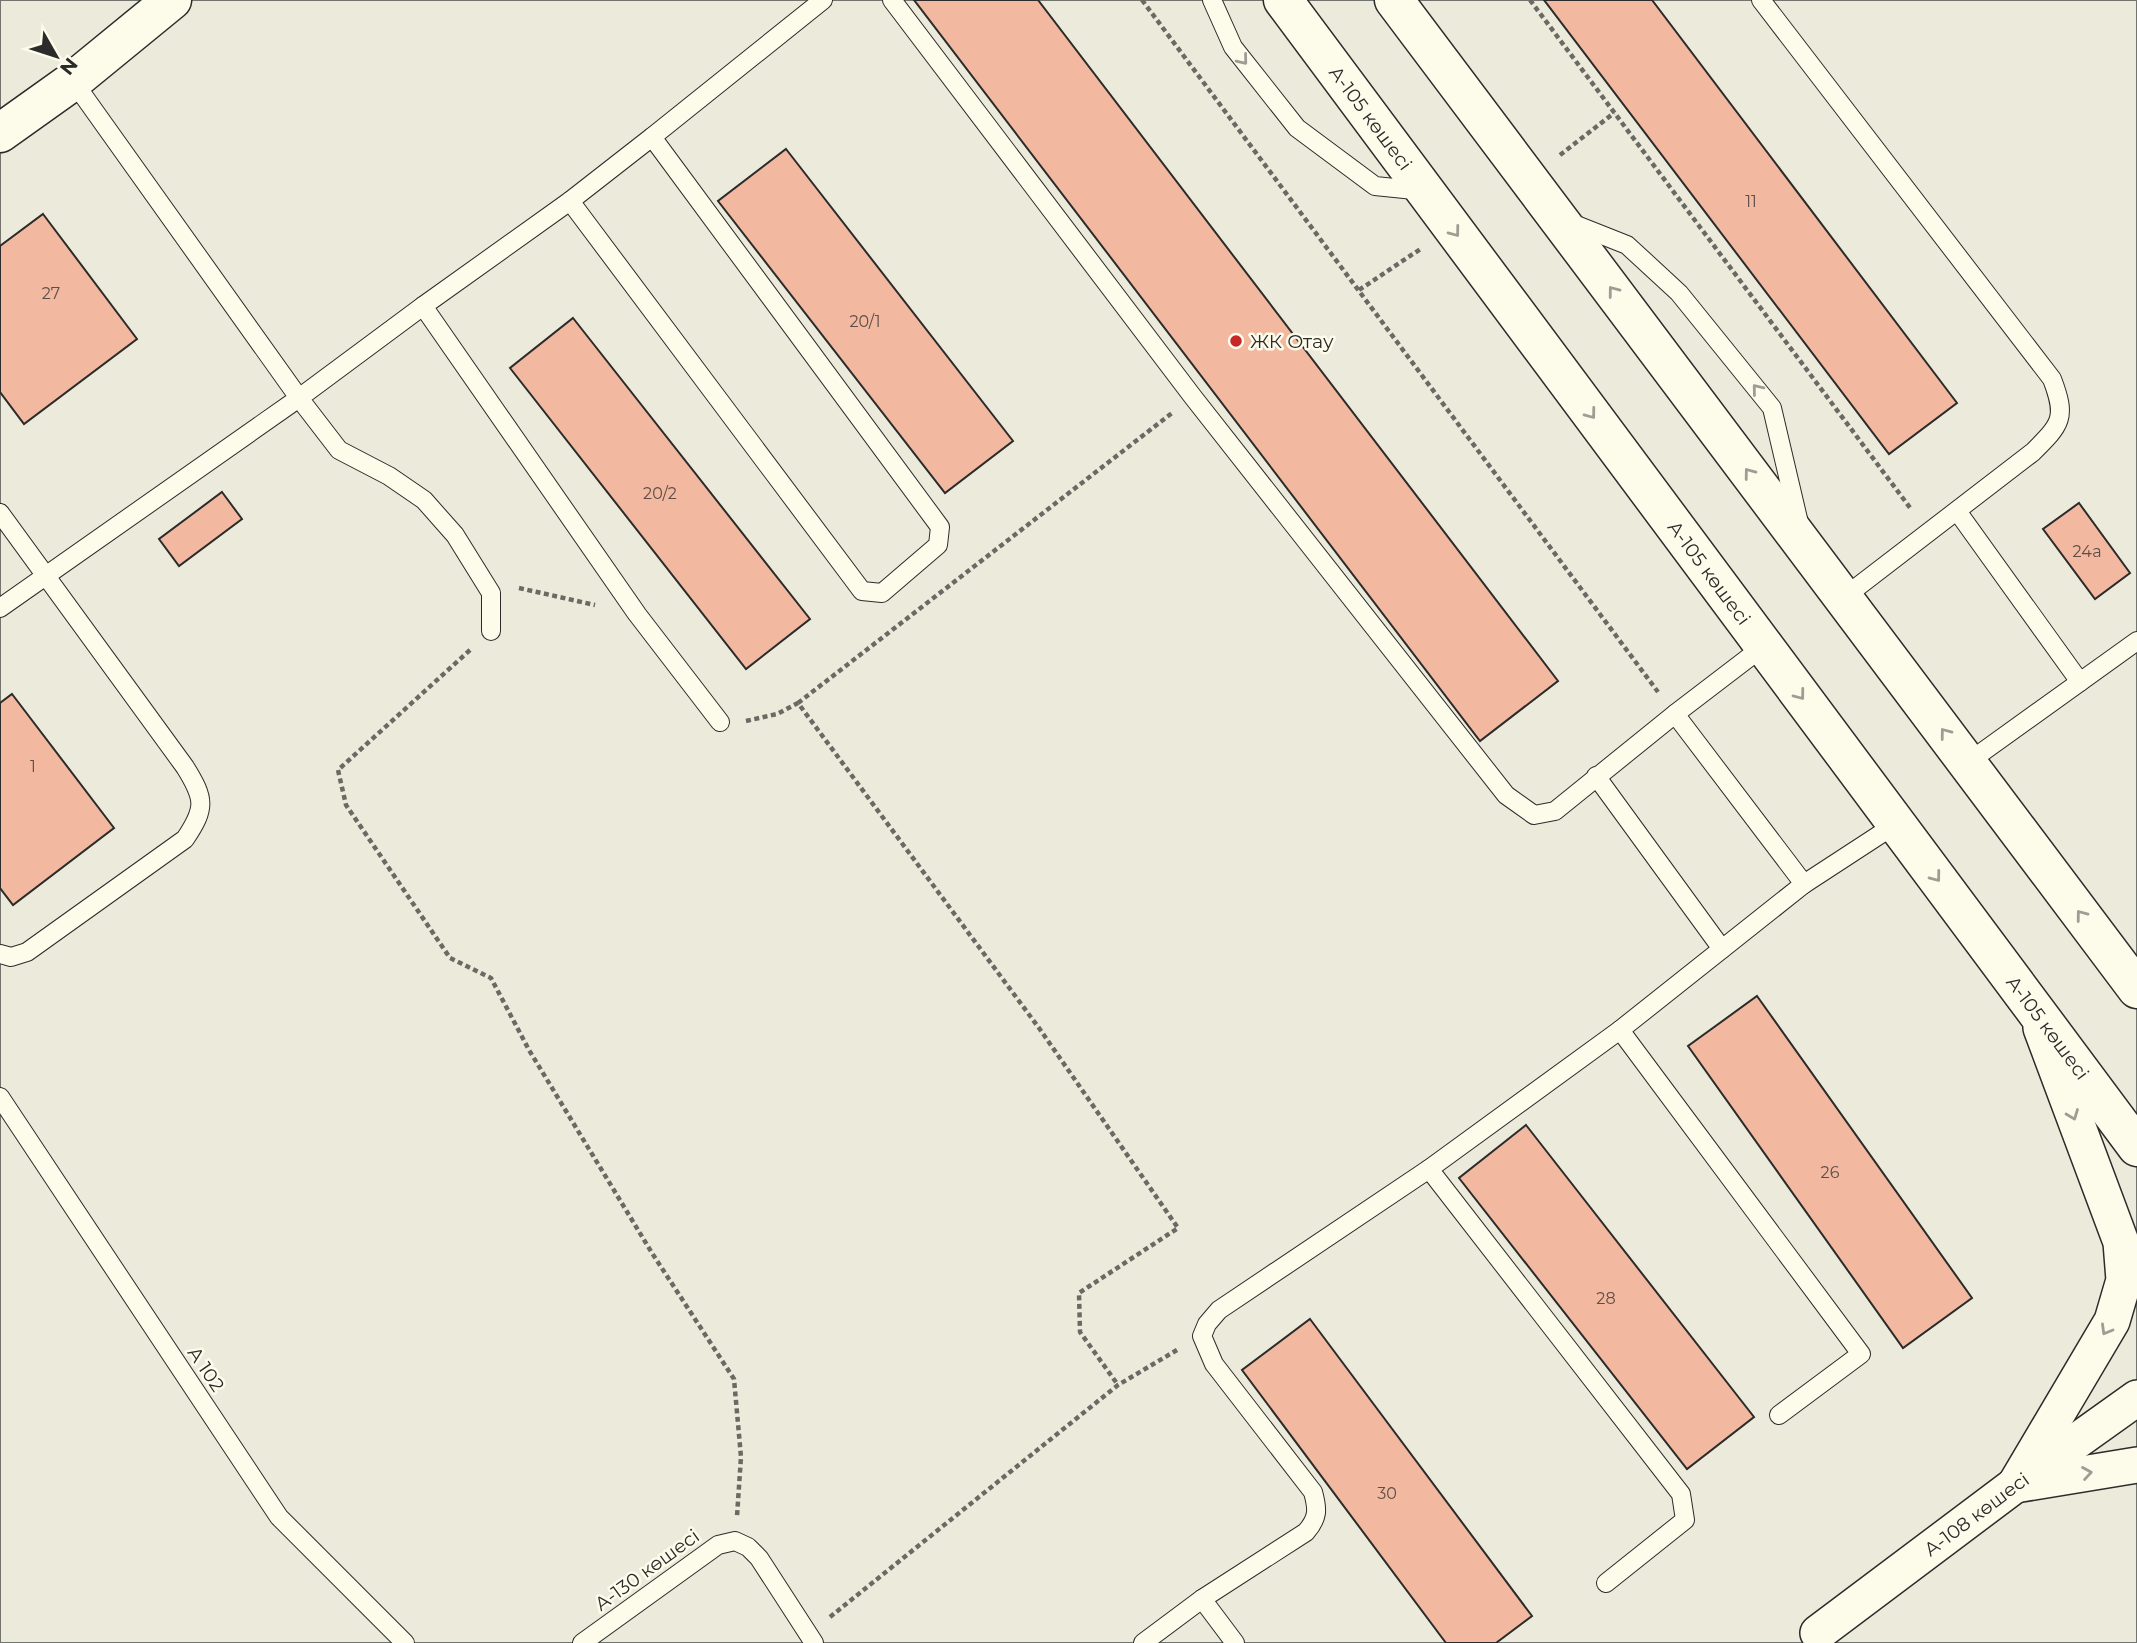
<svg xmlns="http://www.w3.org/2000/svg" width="2137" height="1643" viewBox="0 0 2137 1643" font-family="Montserrat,sans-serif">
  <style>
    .green { fill: #ecebdb; stroke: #74746e; stroke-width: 2 }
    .building { fill: #f2b8a0; stroke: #2b2b2b; stroke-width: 2 }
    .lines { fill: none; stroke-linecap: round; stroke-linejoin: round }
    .service-casing { stroke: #2b2b2b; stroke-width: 20 }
    .minor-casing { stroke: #2b2b2b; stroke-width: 38 }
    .tertiary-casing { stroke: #2b2b2b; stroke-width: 41 }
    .path { stroke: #6a6964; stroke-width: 4.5; stroke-dasharray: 5 3.5; stroke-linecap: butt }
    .service { stroke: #fdfbea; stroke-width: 18 }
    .minor { stroke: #fdfbea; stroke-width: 35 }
    .tertiary { stroke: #fdfbea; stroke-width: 38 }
    .oneway { stroke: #9e9d94 }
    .poi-dot { fill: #c62828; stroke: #fdfbea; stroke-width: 2.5 }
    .labels { text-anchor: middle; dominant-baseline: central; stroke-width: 5; stroke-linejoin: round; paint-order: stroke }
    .number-label { font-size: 16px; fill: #5d4e48 }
    .street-label { font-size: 19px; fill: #2b2b2b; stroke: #fdfbea }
    .poi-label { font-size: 19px; fill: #2b2b2b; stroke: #fdfbea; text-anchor: start }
  </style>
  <rect width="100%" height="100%" fill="#fdfbea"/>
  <rect class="green" x="0" y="0" width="2137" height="1643"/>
  <g class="building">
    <path d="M914,0H1038L1558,681L1480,741Z"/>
    <path d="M1544,0H1652L1957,403L1889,454Z"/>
    <path d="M786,149L1013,441L945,493L718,201Z"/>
    <path d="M43,214L137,339L24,424L0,392V246Z"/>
    <path d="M573,318L810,619L746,669L510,368Z"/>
    <path d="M222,492L242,519L179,566L159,539Z"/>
    <path d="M2079,503L2130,573L2095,599L2043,529Z"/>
    <path d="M12,694L114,828L13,905L0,888V703Z"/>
    <path d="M1757,996L1972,1298L1903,1348L1688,1046Z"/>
    <path d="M1526,1125L1754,1417L1687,1469L1459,1178Z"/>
    <path d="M1310,1319L1532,1616L1496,1643H1446L1242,1370Z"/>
  </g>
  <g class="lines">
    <defs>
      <g id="service">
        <path d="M892,0L1193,397L1506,795L1534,815L1555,811L1675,714L1804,884L1620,1030L1861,1354L1779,1415"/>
        <path d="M1212,0L1233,47L1297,128L1375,186L1424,191"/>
        <path d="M1761,0L2052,379C2067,418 2061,424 2033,452L1843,598"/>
        <path d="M570,201L862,591L882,593L938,545L940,527L652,137L823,0"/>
        <path d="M1569,222L1627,245L1679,293L1772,408L1799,523"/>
        <path d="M423,306L570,201L652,137"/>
        <path d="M1957,511L2080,682"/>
        <path d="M0,513L185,767C205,799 206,808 185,839L27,952L11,957L0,954"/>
        <path d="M0,608L299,398L73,81"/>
        <path d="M491,631V593L455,535L424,500L389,476L339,450L299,398L423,306L637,614L720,722"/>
        <path d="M1675,714L1764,646"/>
        <path d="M1967,763L2137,641"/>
        <path d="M1596,776L1722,949"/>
        <path d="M1804,884L1896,824"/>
        <path d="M0,1097L279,1517L405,1643"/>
        <path d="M1606,1583L1685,1520L1681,1494L1429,1169L1620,1030"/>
        <path d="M1202,1599L1235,1643"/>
        <path d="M582,1643L718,1545L735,1541L748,1547L759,1558L814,1643"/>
        <path d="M1143,1643L1202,1599L1306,1532C1318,1518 1318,1510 1313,1492L1214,1364L1202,1336L1207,1324L1219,1310L1429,1169"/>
      </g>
      <g id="minor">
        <path d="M2041,1028L2121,1242L2124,1280L2112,1321L2015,1485L2137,1465"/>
        <path id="s1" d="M1818,1633L2015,1485L2137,1398"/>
      </g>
      <g id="tertiary">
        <path id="s2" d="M1283,0L2137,1147"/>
        <path d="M1394,0L2137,989"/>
        <path d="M0,133L73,81L172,0"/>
      </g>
    </defs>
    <use href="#service" class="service-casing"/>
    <use href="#minor" class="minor-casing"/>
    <use href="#tertiary" class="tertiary-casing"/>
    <g class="path">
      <path d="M1142,0L1658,692"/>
      <path d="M1530,0L1911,509"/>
      <path d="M1560,155L1614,113"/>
      <path d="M1359,290L1422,248"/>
      <path d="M519,588L595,605"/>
      <path d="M470,650L338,770L346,805L450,958L491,978L529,1050L652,1253L734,1379L741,1457L737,1516"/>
      <path d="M798,703L1172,413"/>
      <path d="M746,721L777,714L798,703L1039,1028L1178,1228L1079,1293L1080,1332L1118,1385"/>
      <path d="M830,1617L1118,1385L1177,1350"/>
    </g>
    <use href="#service" class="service"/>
    <use href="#minor" class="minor"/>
    <use href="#tertiary" class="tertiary"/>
  </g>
  <defs><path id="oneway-chevron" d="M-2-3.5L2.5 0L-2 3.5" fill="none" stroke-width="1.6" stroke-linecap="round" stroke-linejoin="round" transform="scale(1.75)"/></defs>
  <g class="oneway">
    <use href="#oneway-chevron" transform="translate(1243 60) rotate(51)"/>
    <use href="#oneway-chevron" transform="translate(1455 232) rotate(53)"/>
    <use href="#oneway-chevron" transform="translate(1613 291) rotate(-127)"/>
    <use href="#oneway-chevron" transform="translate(1757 389) rotate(-129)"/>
    <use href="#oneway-chevron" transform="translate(1591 414) rotate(53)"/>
    <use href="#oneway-chevron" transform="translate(1749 473) rotate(-127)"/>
    <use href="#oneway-chevron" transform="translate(1800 695) rotate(53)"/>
    <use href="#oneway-chevron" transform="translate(1945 733) rotate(-127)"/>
    <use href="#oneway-chevron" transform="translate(1936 877) rotate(53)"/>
    <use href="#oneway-chevron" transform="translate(2081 915) rotate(-127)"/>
    <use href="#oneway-chevron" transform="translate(2073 1115) rotate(69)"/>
    <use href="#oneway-chevron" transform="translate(2106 1330) rotate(120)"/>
    <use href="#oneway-chevron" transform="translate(2087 1473) rotate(-9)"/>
  </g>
  <circle class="poi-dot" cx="1236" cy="341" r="7"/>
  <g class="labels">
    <g class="number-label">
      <text x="1751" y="201">11</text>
      <text x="51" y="293">27</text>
      <text x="865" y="321">20/1</text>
      <text x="660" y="493">20/2</text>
      <text x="2087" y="551">24а</text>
      <text x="33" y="766">1</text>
      <text x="1830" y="1172">26</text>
      <text x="1606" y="1298">28</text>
      <text x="1387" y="1493">30</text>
    </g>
    <g class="street-label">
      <text stroke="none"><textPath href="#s2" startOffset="147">А-105 көшесі</textPath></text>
      <text stroke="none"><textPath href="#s2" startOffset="714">А-105 көшесі</textPath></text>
      <text stroke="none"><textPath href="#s2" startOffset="1281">А-105 көшесі</textPath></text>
      <text transform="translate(206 1369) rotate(56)">А 102</text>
      <text stroke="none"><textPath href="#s1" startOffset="198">А-108 көшесі</textPath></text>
      <text transform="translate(647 1570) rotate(-36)">А-130 көшесі</text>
    </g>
    <g class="poi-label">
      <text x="1250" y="341">ЖК Отау</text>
    </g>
  </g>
  <g transform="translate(56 56) rotate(129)" stroke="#fdfbea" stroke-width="5" paint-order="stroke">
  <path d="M0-5L12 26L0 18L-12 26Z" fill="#2b2b2b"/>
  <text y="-10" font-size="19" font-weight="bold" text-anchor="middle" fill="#2b2b2b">N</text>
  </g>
</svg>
